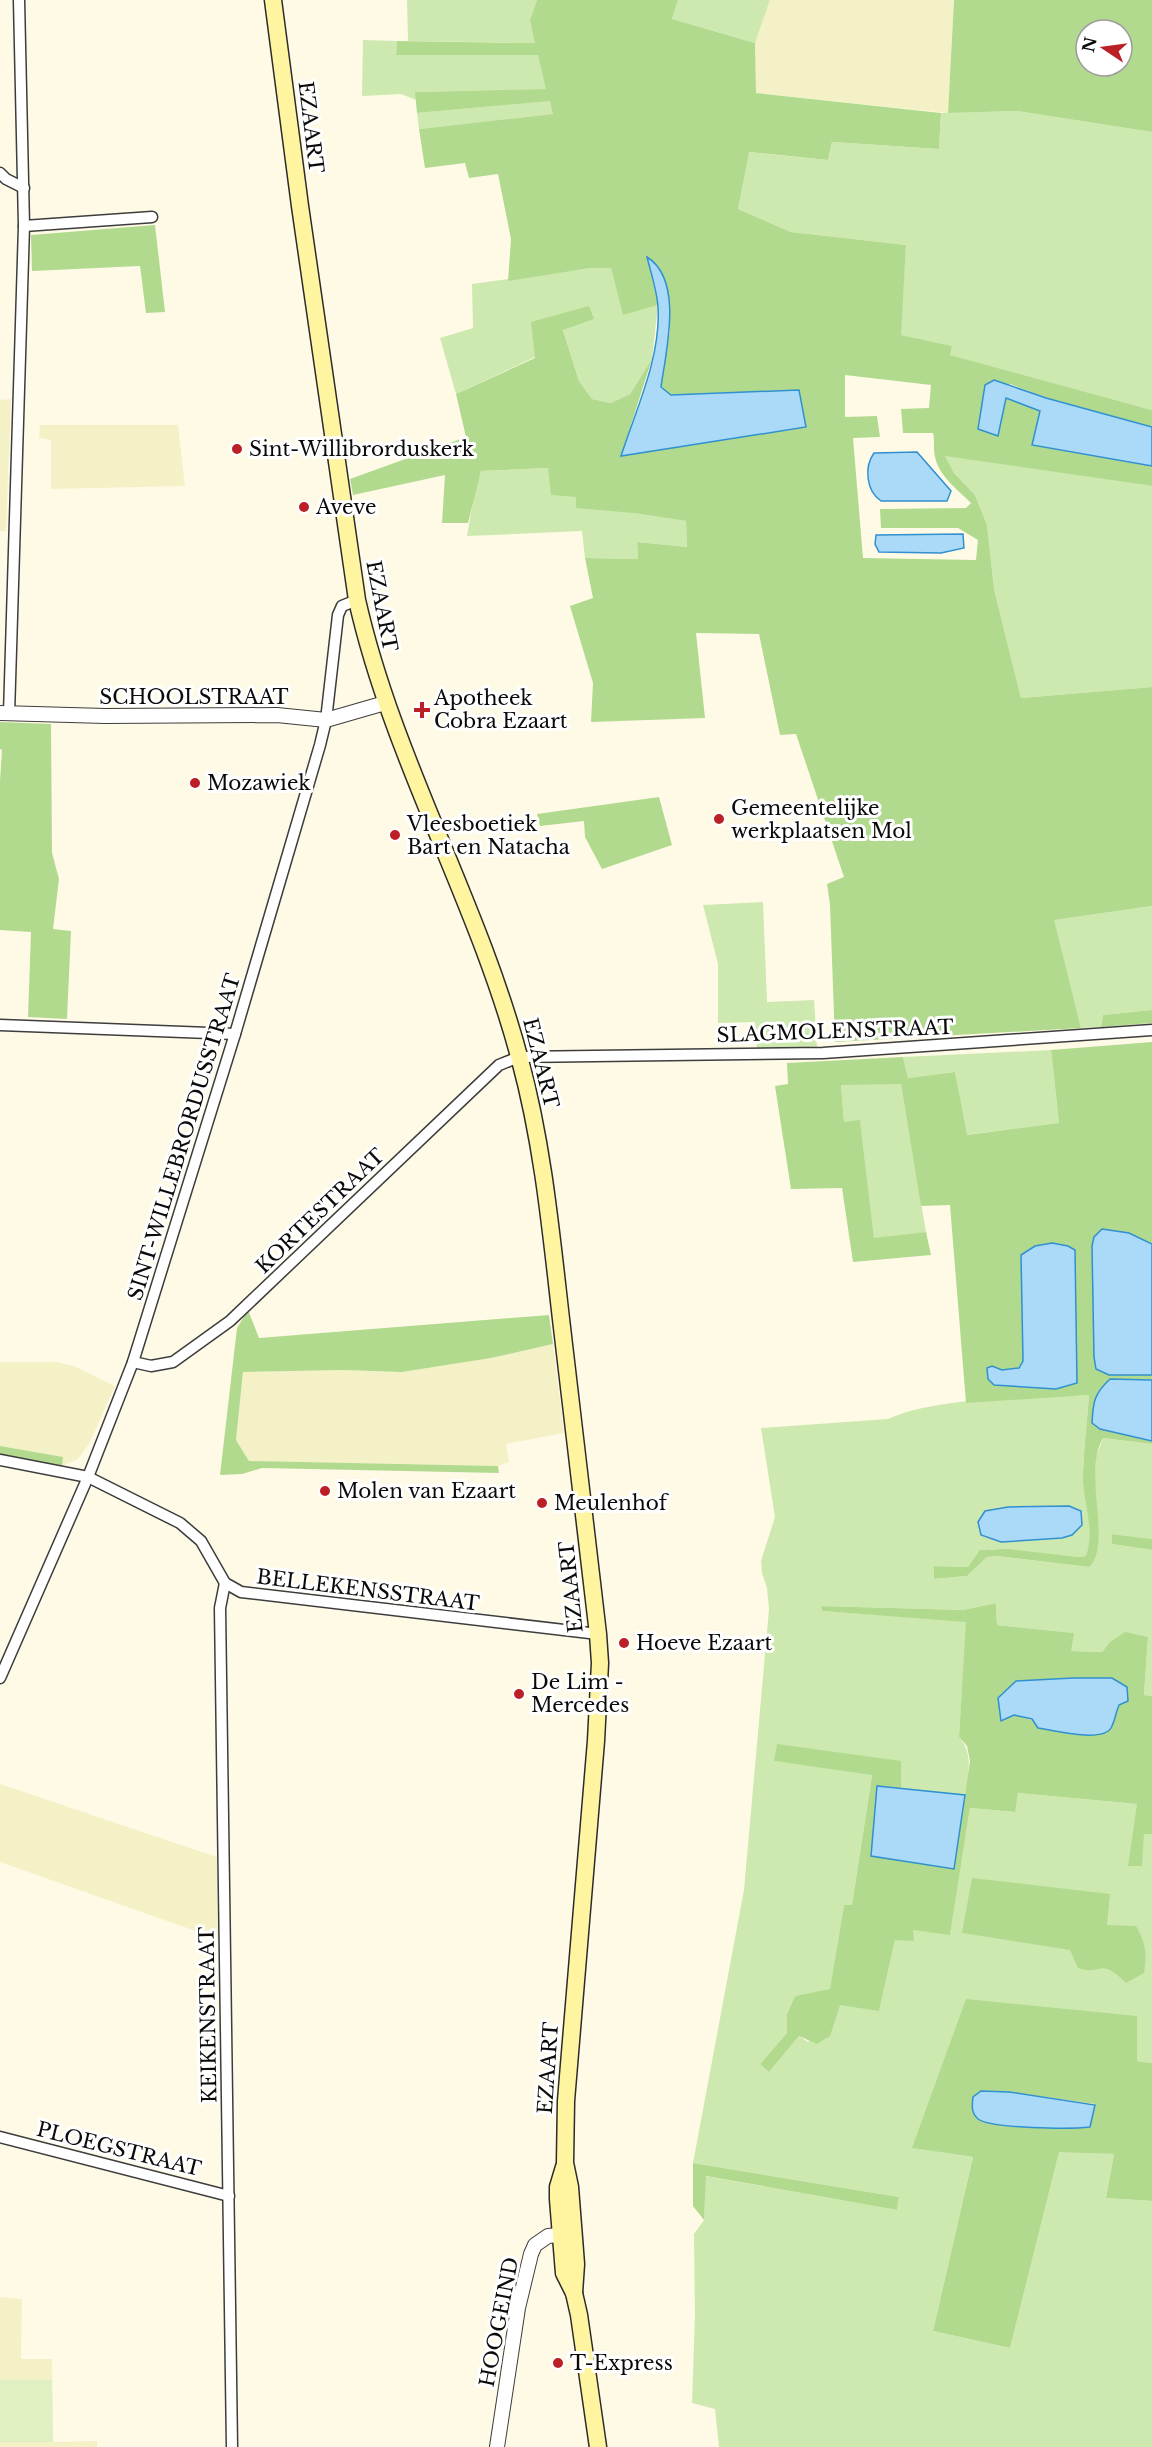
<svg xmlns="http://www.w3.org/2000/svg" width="1152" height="2447" viewBox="0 0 1152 2447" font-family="'Libre Baskerville',serif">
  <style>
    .farmland { fill: #f5f1c7 }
    .green { fill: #cee9b0 }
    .forest { fill: #b1da8f; fill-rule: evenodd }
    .pitch { fill: #e0f0c2 }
    .water { fill: #aadaf7; stroke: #3090d0; stroke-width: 1.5 }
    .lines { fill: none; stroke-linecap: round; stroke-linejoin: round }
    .minor-casing { stroke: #3d3d3d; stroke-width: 13 }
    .tertiary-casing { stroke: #3d3d3d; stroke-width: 16 }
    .secondary-casing { stroke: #2c2c2c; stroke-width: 19 }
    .minor { stroke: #fff; stroke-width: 10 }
    .tertiary { stroke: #fff; stroke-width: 14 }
    .secondary { stroke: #fff5a1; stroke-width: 16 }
    .poi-dot { fill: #bc2027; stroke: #fff; stroke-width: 2 }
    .labels { text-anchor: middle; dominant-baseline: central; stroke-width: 6; stroke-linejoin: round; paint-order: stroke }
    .street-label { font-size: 20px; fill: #0a0a0a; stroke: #fff }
    .poi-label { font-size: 20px; fill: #0a0a0a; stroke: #fff; text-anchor: start }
  </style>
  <rect width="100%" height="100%" fill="#fffae6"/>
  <g class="farmland">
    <path d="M770,0H954L948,113L756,93L755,43Z"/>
    <path d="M11,399L6,531H0V400Z"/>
    <path d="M40,425H178L185,486L51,489V440L39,438Z"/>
    <path d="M553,1344L564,1433L506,1444L509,1462L498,1466L249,1461L236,1440L243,1372L342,1370L402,1372L491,1358Z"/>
    <path d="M0,1362H56L74,1366L115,1386L90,1442L78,1459L62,1466V1457L0,1446Z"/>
    <path d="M0,1784L217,1857L218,1939L0,1862Z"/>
    <path d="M0,2297L22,2299L21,2359H52L53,2442L97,2441V2447H0Z"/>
  </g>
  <g class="green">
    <path d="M407,0H537L530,20L536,43L408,41Z"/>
    <path d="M678,0H770L755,43L672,19Z"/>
    <path d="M363,40L397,41L396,55H538L547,89L416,92V100L401,94L362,96Z"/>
    <path d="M550,100L554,114L419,129L417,113Z"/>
    <path d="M1017,111L1152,132V410L949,355L952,346L900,335L906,245L791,232L738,209L748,152L828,160L832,142L939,149L941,113Z"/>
    <path d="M590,268H611L624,314L658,305L652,359L630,394L611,403L592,399L579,381L563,329L593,319L532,322L535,357L456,394L440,338L473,328L472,284Z"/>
    <path d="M944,455L1152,486V687L1021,698L994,589L987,525L975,495L954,473Z"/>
    <path d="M548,468L576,497L633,513L686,521L687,547L637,542L638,559L585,558L582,531L467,536L475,490L481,471Z"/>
    <path d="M763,902L767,1002L814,1000L817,1047L757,1049L755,1022L718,1023V964L703,905Z"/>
    <path d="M1152,906V1010L1103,1015L1101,1027L1081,1028L1053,920Z"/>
    <path d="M1051,1050L1059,1123L966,1135L955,1072L908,1078L903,1057Z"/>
    <path d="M841,1084H901L926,1232L874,1239L860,1121L844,1123Z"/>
    <path d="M1089,1395C1087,1423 1083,1452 1083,1481C1084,1505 1095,1531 1087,1556L1079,1557L991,1549L968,1567L934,1566V1579L967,1576L987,1557L997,1556L1089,1567L1098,1525L1094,1485L1096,1457L1103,1438L1152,1444V1539L1112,1534V1544L1152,1550V1696L1144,1695L1148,1637L1110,1642L1102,1652L1070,1651L1073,1633L997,1625L996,1603L963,1610L821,1606L822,1611L967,1621L959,1737C974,1754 968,1774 965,1795L901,1789V1762L774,1761L872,1774L852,1905H844L830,1990L795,1996L787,2014V2033L760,2064L769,2072L799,2036L808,2042L839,2004L879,2010L895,1940L913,1929L950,1934L970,1808L1014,1812L1018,1793L1137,1804L1144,1834H1152V2063L1137,2061V2016L913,2148L973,2157L933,2331L1010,2348L1059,2151L1114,2154L1106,2198L1152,2201V2447H719L715,2409L692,2403L695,2315L694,2234L704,2220L705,2176L897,2210L899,2197L693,2163L744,1890L769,1609L767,1588L762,1573L761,1561L775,1517L761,1428L888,1419C937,1396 1034,1398 1089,1395Z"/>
  </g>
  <g class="forest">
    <path d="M537,0H678L672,19L755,43L756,93L941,113L939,149L832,142L828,160L749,152L738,209L791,232L906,245L901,335L952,346L950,355L1152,410V427L1046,398L1010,384L978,429L998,436L1005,398L1040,411L1033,445L1152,466V486L945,456L954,473L975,495L987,525L994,589L1021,698L1152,687V906L1054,920L1081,1028L835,1042L830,905L827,884L844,877L796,734L780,735L759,634L696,633L705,718L591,722L593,683L570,606L593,598L585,558L638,559L637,542L687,547L686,521L633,513L576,508V497L551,495L548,468L481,471L468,523H442L445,475L353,495L350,479L466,437L456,394L535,358L531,322L589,306L594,319L563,330L579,381L592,399L611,403L630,394L652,359L621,456L806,426L799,390L670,395L661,386L670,330L648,258L658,305L623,315L611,268H590L508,281L511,239L498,174L469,178L465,163L425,168L419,129L553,114L550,101L417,113L415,92L546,89L538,55H396L397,41L535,43L530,20ZM845,375L931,385L929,408L901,409L903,433H933C935,441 933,449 935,457C939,476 958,490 971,503L966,508L880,509L881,528H958L978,540L976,560L863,558L853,438L880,437L877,416L845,417Z"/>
    <path d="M954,0H1152V132L1017,111L948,113ZM1086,30H1122V66H1086Z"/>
    <path d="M155,225L165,312L146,313L140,266L32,271L31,235Z"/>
    <path d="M0,722L51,724L52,853L59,879L53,929L71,931L67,1019L28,1017L31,932L0,930V781L2,750L0,749Z"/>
    <path d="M659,797L672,845L602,869L585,837L584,821L540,826L537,814Z"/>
    <path d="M1152,1010V1023L1101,1027L1103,1015Z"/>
    <path d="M1152,1042V1444L1103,1438C1082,1473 1113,1544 1089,1567L997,1556L987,1557L967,1576L934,1579V1566L968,1567L980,1550L1008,1549L1079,1557L1086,1556C1095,1532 1084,1505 1083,1481C1083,1453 1087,1424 1089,1395L966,1403L950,1205L921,1206L901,1084L841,1085L844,1122L860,1120L874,1238L926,1232L931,1255L853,1262L842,1188L791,1189L775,1086L788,1084L787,1063L903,1057L908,1078L955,1072L967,1135L1059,1123L1051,1050Z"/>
    <path d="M248,1310L259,1338L549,1315L553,1344L491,1358L402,1372L342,1370L243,1372L236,1440L249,1461L498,1466L499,1473L262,1468L242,1474L220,1475L237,1328Z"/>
    <path d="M0,1446L63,1457L62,1466L0,1454Z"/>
    <path d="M1112,1534L1152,1539V1550L1112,1544Z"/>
    <path d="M996,1603L997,1625L1074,1633L1071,1651L1102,1652L1110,1642L1125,1632L1148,1637L1144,1695L1152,1696V1834H1144L1142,1866H1128L1137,1804L1018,1793L1015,1812L970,1808L950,1935L913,1930L914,1941L895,1940L879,2011L840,2005L830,2036L817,2044L799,2036L769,2072L760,2064L787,2033V2014L795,1996L830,1989L844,1905H852L872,1775L774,1761L777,1744L901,1761V1789L878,1786L954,1868L970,1761L967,1746L959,1737L966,1622L822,1611L821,1606L963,1610ZM1016,1681L1033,1682L1119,1705L1115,1714L1092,1735C1065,1737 1040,1721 1014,1715Z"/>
    <path d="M972,1878L1110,1894L1107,1925L1136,1926C1146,1943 1147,1954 1144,1973L1126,1983C1098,1955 1103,1977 1078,1968L1070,1950L962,1933Z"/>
    <path d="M966,1999L1137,2016V2061L1152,2063V2201L1106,2198L1114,2154L1059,2152L1010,2348L933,2331L973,2157L912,2148ZM981,2091L1009,2092L1095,2104L1090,2127Z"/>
    <path d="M693,2163L899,2197L897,2210L706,2176L704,2220L693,2206Z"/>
  </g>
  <path class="pitch" d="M0,2380H52L53,2442H0Z"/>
  <g class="water">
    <path d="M647,257C684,280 666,351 661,387L671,395L799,390L806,427L621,456C636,409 661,358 658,307C657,291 651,273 647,257Z"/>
    <path d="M994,380L1046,398L1152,427V466L1032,445L1040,411L1006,398L998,436L978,429L985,385Z"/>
    <path d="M917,452L951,491L947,501H881C866,491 864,467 874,453Z"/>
    <path d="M963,534L964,548L941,553L879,552L875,544L876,535Z"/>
    <path d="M1102,1229L1129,1233L1152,1244V1375H1109L1096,1369L1094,1357L1092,1246L1094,1237Z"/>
    <path d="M1052,1243L1068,1246L1075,1250L1077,1383L1056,1389L994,1385L988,1379L987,1368L992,1366L1002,1370L1019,1368L1023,1361L1021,1255L1035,1246Z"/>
    <path d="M1110,1379L1152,1380V1441L1100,1429L1092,1423C1093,1402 1094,1394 1110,1379Z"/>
    <path d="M1069,1506L1081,1511L1082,1525L1072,1535L1062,1538L1001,1542L981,1535L978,1522L985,1511L1008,1507Z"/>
    <path d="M1073,1678H1112L1127,1687L1128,1701L1119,1705C1116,1712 1115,1721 1111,1728C1102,1743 1053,1730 1038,1728L1032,1719L1014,1715L1001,1721L998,1698L1016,1681Z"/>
    <path d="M877,1786L965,1795L954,1869L871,1856Z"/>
    <path d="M981,2091L1009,2092L1095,2105L1090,2127C1072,2129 991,2129 978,2119C971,2113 972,2105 973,2097Z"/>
  </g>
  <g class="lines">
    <defs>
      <g id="minor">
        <path d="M0,173L6,179L24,188"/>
        <path d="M24,226L152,217"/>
        <path d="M9,714L24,226L19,0"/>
        <path d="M0,1025L235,1034"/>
        <path d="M133,1362L151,1366L173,1362L230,1321L499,1065L519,1057L823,1053L1152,1030"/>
        <path d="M0,1460L88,1477L180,1523L201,1541L225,1583L241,1592L598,1634"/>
        <path d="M225,1583L220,1608L232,2447"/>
        <path d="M0,1678L88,1477L133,1362L235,1034L320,745L326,720L338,615L342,606L357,600"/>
        <path d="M0,2137L229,2196"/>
      </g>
      <g id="tertiary">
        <path d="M0,713L105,716L277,715L326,720L385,703"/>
        <path d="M497,2447L518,2308L531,2254L535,2245L548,2236L570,2234"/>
      </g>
      <g id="secondary">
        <path d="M273,0L300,206L357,600C393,760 478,901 520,1060C543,1145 551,1232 561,1319C573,1424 586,1529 598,1634L600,1663L596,1741L566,2101L565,2163L570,2187L576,2264L574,2293"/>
        <path d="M564,2167L558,2187V2199L564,2273L574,2293L579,2315L598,2447"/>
      </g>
    </defs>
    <use href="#minor" class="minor-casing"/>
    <use href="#tertiary" class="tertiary-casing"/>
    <use href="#secondary" class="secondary-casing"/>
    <use href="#minor" class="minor"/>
    <use href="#tertiary" class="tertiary"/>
    <use href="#secondary" class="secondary"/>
  </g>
  <g class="poi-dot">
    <circle cx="237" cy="449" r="6"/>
    <circle cx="304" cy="507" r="6"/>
    <path d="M419 701h6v6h6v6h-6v6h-6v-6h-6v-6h6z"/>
    <circle cx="195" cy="783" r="6"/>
    <circle cx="719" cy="819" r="6"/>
    <circle cx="395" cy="835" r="6"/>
    <circle cx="325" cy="1491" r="6"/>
    <circle cx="542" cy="1503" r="6"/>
    <circle cx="624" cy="1643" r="6"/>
    <circle cx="519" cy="1694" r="6"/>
    <circle cx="558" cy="2363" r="6"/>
  </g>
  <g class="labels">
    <g class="street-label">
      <text transform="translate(311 127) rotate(83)">EZAART</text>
      <text transform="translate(382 606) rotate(79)">EZAART</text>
      <text x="194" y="697">SCHOOLSTRAAT</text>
      <text transform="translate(835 1031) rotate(-2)">SLAGMOLENSTRAAT</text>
      <text transform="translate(541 1063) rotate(76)">EZAART</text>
      <text transform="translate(184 1137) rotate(-73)">SINT-WILLEBRORDUSSTRAAT</text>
      <text transform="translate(320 1211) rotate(-44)">KORTESTRAAT</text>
      <text transform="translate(571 1587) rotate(-96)">EZAART</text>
      <text transform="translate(368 1590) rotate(7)">BELLEKENSSTRAAT</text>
      <text transform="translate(208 2015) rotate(-91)">KEIKENSTRAAT</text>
      <text transform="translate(548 2068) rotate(-86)">EZAART</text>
      <text transform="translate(119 2149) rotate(14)">PLOEGSTRAAT</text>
      <text transform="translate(499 2322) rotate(-79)">HOOGEIND</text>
    </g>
    <g class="poi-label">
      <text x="249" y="449">Sint-Willibrorduskerk</text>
      <text x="316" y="507">Aveve</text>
      <text x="434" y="698">Apotheek<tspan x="434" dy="23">Cobra Ezaart</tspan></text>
      <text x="207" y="783">Mozawiek</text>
      <text x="731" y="808">Gemeentelijke<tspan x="731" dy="23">werkplaatsen Mol</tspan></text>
      <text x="407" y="824">Vleesboetiek<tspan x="407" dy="23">Bart en Natacha</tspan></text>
      <text x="337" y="1491">Molen van Ezaart</text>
      <text x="554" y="1503">Meulenhof</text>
      <text x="636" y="1643">Hoeve Ezaart</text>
      <text x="531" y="1682">De Lim -<tspan x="531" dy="23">Mercedes</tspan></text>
      <text x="570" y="2363">T-Express</text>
    </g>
  </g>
  <g transform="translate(1104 48) rotate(283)"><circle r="28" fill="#ffffff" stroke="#9d9d9d" stroke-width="1.5"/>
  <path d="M0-4.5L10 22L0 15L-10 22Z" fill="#bc2027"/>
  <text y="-9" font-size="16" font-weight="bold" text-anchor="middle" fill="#0a0a0a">N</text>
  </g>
</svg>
